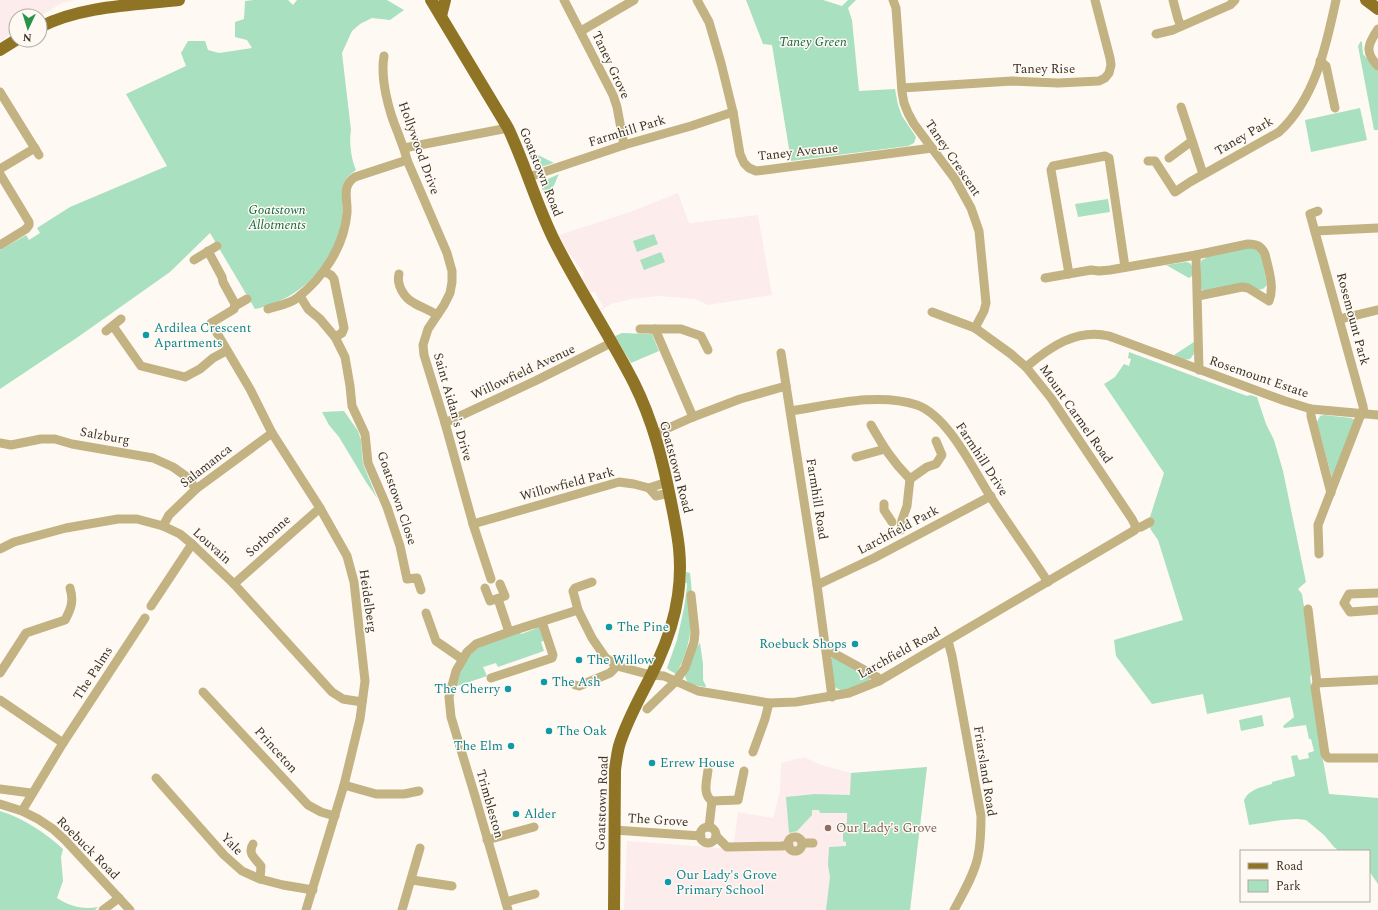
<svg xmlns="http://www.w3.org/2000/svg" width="1378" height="910" viewBox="0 0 1378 910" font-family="Spectral,serif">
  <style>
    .education { fill: #fcecec }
    .green { fill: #a8e0c0 }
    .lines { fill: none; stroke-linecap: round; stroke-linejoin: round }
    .minor { stroke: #c3b282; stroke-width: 9 }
    .major { stroke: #8e7424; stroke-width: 12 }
    .culture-dot { fill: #0f9aa8; stroke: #fefaf3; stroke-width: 1.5 }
    .education-dot { fill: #8d6e63; stroke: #fefaf3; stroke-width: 1.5 }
    .labels { text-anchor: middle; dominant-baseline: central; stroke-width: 3; stroke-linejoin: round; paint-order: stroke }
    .park-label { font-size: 13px; font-style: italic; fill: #126542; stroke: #fefaf3 }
    .street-label { font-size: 13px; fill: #3a3124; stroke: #fefaf3 }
    .culture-label { font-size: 13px; fill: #0d838f; stroke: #fefaf3; text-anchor: start }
    .education-label { font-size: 13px; fill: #785e54; stroke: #fefaf3; text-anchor: start }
  </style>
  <rect width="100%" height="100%" fill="#fefaf3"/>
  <g class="education">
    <path d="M0,0H75L62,3L40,16H16V31L0,41Z"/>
    <path d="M678,193L688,221L690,223L758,215L772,295L708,305L695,299L659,296L631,299L611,304L600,311V309L603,307L595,292H590L582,278L584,273L566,249L559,235L630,212Z"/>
    <path d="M804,757L821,765L851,773L927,767L910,910H624L627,841L733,849L738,812L773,818L780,791L781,763Z"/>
  </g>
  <g class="green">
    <path d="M254,0H288L293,5L297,0H387L404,10L390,20L372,18L360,24L352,31L342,53L351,130C349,142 351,159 356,170C335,184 345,196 342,217C337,263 300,300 255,309L210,233L170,272L78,337L0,389V250L26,235L29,240L40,233L37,228L70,207L167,166L126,94L186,66L181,53L188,41H205L208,50L219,53L252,48L247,40L235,37V22L244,19L245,1Z"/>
    <path d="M746,0H823L842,6L848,0H856L848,8L852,20L859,91L895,89L898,105L902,116L916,137L914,143L908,146L791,161L772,45L763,44Z"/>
    <path d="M1361,41L1362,42L1363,54L1378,71V130H1374L1358,46Z"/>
    <path d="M1360,108L1367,140L1311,152L1305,120Z"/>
    <path d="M528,150L554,163L541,167L535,166Z"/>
    <path d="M559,174L547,201L542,188L543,181Z"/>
    <path d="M1108,199L1110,212L1078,217L1075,204Z"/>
    <path d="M654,234L658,244L637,252L633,241Z"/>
    <path d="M1251,247L1256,248L1262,257L1267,285C1259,296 1251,283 1241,283L1206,292L1201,289V262L1202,260L1206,258L1205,256Z"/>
    <path d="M661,252L665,262L644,270L640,260Z"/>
    <path d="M1186,262L1190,263L1192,266V276L1189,278L1166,265Z"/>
    <path d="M651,332L659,351L631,363L615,336L622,333L649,334Z"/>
    <path d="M1194,342V354L1190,359L1183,360L1174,355Z"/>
    <path d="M1129,352L1247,396L1250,395L1257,397L1266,424L1274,440L1283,471L1306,582L1298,589L1302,594L1314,670L1310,677L1315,714L1329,794L1378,798V884L1369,871V851H1339L1334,847L1324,835L1306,820L1297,819L1282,820L1249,825L1244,800C1249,789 1262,787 1272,784V782L1295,776L1291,756L1297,755L1299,760L1309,758L1308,753L1314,751L1311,739H1309L1306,725L1284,728L1283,726L1294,717L1290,697L1207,714L1203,694L1152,704L1116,656L1114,640L1183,620L1158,540L1151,530L1147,519L1150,517L1164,473L1104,384L1115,377L1124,364L1129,366L1131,359L1128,358Z"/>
    <path d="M344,411L358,431L361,440L363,464L377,498L366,482L339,437L329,425L322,412Z"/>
    <path d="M1324,415L1351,418L1355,420L1332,478L1317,422L1320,416Z"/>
    <path d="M686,572L690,573C694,606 694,644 676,674L669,670L667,668L677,640L684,608L687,586V583H686Z"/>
    <path d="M537,626L540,628L545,640L541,642L544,651L498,667L496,663L483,667L487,676L454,687C459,674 465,656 478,648C488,641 508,637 519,632L521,634L535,629V627Z"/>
    <path d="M700,643L703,664V680L706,686L705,687C696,685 685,685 685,674L696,648Z"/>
    <path d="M835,657L869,677L870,679L868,682C858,686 843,696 834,686L830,661L831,658Z"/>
    <path d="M1262,715L1264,726L1241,731L1239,720Z"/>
    <path d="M927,767L910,910H826L830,877L828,865L829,847L846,846V842L843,841V827H839V823H847V813H820L819,810H812V815L797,831L789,833L786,797L815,794L850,795L851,773Z"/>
    <path d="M0,811C24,818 45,833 63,849L61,857L63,881L57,898C70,906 82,910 98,907L95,910H0Z"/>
  </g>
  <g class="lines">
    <g class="minor">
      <path d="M564,0L613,95L617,107L624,145"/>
      <path d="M697,0L709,22L721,63L733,112L740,154L744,163L749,168L756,171L765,170L932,148"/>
      <path d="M893,0L896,8L902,92L904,103L908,113L914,124L955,179L971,208L979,231L986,303L984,311L975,328"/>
      <path d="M1173,0L1178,19L1181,26"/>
      <path d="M1378,29C1368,44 1364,52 1378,66"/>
      <path d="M581,31L634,0"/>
      <path d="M1156,34L1173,30L1230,5L1235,0"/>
      <path d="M384,56C380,79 389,112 398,133C401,142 405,150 407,160L447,253L452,271V282L450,293L444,305L428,329L423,345L424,355L445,423L473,524L491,579"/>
      <path d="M1320,61L1326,66L1335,108"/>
      <path d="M902,88L1012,81L1058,83L1099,81L1105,78L1109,73L1111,65L1110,58L1095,0"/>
      <path d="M0,92L39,155"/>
      <path d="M1181,107L1203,174"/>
      <path d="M404,148L508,128"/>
      <path d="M1169,158L1192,141"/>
      <path d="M1148,161H1155L1175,192L1190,182L1279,132C1315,99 1326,47 1336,0"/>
      <path d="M0,169L35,148"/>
      <path d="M0,174L29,222V225L26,229L0,245"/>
      <path d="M529,177L624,145L691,126L733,112"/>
      <path d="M1318,211L1310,214L1363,406L1364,414"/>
      <path d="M1315,231L1378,228"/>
      <path d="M208,251L222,277L223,282L235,304L234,309L231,311L211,323L250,389L272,433L320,508L347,556L354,582L365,681L360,719L344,785L306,910"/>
      <path d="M1196,255L1199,370"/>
      <path d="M194,260L217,246"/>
      <path d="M325,272L331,275L334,279L344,328L342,333L335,337"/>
      <path d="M399,274C396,284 404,298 414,303C421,307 429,310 437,315"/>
      <path d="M1069,274L1051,170L1053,166L1105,156L1109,158L1125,267"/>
      <path d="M1045,278L1091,270L1099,271L1110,270L1196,255L1248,244C1257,244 1261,246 1265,254C1268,268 1275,287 1269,301L1248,288L1242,287L1198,296"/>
      <path d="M300,296L308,309L320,319L335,337L345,357L350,386L352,406L365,434L368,463L387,507L400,546L407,579L417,578L421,590"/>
      <path d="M235,306L247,299"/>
      <path d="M268,309C277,306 290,304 297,298C323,278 344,247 347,213C348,199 341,186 355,177L407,160"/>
      <path d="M1340,319L1378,310"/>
      <path d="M113,326L141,366L185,377L200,369L213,358L226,351"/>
      <path d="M640,329H681L701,336L708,350"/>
      <path d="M655,329L693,417"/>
      <path d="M106,331L121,319"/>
      <path d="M781,353L817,585L832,697"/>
      <path d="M1026,367C1050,347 1077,328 1109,336L1285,401L1311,409L1378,415"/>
      <path d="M1311,409V416L1331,493"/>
      <path d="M791,411C830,405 878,392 917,405C948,416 973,469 990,496C1009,525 1029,553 1048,582"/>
      <path d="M445,423L535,381L611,343"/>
      <path d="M871,425C883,446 892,461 910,479L907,506L902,520L901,530"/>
      <path d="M655,434L693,417L740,399L786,386"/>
      <path d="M0,443L11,445L41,439H55L72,444L153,458L173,467L187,477L196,489"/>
      <path d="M856,457L885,449"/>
      <path d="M910,479L927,467L936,464L942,455L936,441"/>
      <path d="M649,488L656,496L669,493"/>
      <path d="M884,504V510L892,522"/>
      <path d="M473,524L619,482L634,484L649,488L667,482"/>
      <path d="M163,526L169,515L196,489L272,433"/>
      <path d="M1135,528L1141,527L1150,522"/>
      <path d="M0,549L14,542L66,528L118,519H137L163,526L180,534L192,544L234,584L332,692L343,699L362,702"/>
      <path d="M1319,554L1318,525L1361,414"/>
      <path d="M592,582L575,588L573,591L578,610L592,638L605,657L617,666L651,675L664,676L698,691L769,703L796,702L849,693L879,681L1135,530V525L1132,519L1051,398L1026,367L1011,354L975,328L932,312"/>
      <path d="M234,584L320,508"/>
      <path d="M817,585L874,558L991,496"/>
      <path d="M485,588L490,601L505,596L500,584"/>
      <path d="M1378,593L1349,594L1344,603L1350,612L1378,610"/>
      <path d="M498,599L509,632"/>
      <path d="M151,606L192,544"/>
      <path d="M1308,609L1317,683L1315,687L1325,754L1328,758H1378"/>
      <path d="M426,613L436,641L462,659"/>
      <path d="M948,641L952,656L981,816C981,829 981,842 978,856C975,873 962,895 954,910"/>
      <path d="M826,649L877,677L879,681"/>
      <path d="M0,673L26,633L65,620C71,609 74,601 70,588"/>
      <path d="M491,678L552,658L553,655L542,622"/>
      <path d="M1317,683L1378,680"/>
      <path d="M575,685L579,686L610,673L617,666"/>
      <path d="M203,692L308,805L321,812L335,816"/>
      <path d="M0,700L63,743"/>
      <path d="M647,709L675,682L685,668L694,642L695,632L691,595"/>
      <path d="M753,752L765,719L769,703"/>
      <path d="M708,770C707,780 702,794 712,801L709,827"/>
      <path d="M156,778L224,855L242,871L260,879L283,885L313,890"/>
      <path d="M344,785L376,794H404L419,791"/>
      <path d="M0,789L31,793"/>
      <path d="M712,801L738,800L744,771"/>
      <path d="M0,804L22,811L38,819L53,829L65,840L130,910"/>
      <path d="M22,811L63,743L145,618"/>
      <circle cx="708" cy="835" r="8"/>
      <path d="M614,830L701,836"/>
      <path d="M716,836L727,847L782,846L789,845"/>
      <circle cx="795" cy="844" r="7"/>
      <path d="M487,840L534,827"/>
      <path d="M802,843H813"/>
      <path d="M253,844C247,854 256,859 261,866L260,879"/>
      <path d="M412,880L452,886"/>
      <path d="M506,902L535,894"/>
      <path d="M103,910L119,898"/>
      <path d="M402,910L420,848"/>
      <path d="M508,910L475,796L451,717L449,697L456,671L467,652L476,644L509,632L578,610"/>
    </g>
    <g class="major">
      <path d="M431,0L508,128C526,166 537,207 556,244C580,291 610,336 634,383C653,421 663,461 671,502C678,536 683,560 678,595C675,617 667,641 658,661C645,690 628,716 619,746C617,754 616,762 615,770L614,910"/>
      <path d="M1366,0L1378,9"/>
      <path d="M441,16L445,0"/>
      <path d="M40,27C81,6 134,5 179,0"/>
      <path d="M0,50L16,40"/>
    </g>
  </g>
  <g class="culture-dot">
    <circle cx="146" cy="335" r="4"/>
    <circle cx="609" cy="627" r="4"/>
    <circle cx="855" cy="644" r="4"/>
    <circle cx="579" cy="660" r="4"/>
    <circle cx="544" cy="682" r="4"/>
    <circle cx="508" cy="689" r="4"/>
    <circle cx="549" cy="731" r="4"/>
    <circle cx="511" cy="746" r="4"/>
    <circle cx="652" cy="763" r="4"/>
    <circle cx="516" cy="814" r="4"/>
    <circle cx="668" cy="882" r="4"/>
  </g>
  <circle class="education-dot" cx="828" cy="828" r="4"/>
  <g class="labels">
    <g class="park-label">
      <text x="813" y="42">Taney Green</text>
      <text x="277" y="210">Goatstown<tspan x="277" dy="15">Allotments</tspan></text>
    </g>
    <g class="street-label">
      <text transform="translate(611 65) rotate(65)">Taney Grove</text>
      <text x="1044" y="69">Taney Rise</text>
      <text transform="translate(627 131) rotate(-17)">Farmhill Park</text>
      <text transform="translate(1244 136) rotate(-30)">Taney Park</text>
      <text transform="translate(419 148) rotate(70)">Hollywood Drive</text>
      <text transform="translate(798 152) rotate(-6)">Taney Avenue</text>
      <text transform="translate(953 158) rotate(56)">Taney Crescent</text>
      <text transform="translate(541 172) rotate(68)">Goatstown Road</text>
      <text transform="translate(1353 319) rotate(75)">Rosemount Park</text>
      <text transform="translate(523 372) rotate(-25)">Willowfield Avenue</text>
      <text transform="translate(1259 377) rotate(19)">Rosemount Estate</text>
      <text transform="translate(453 407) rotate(74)">Saint Aidan's Drive</text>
      <text transform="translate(1076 414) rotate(55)">Mount Carmel Road</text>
      <text transform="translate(105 436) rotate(10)">Salzburg</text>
      <text transform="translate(982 459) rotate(57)">Farmhill Drive</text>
      <text transform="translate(206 466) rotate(-38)">Salamanca</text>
      <text transform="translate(676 467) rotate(75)">Goatstown Road</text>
      <text transform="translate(567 484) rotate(-15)">Willowfield Park</text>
      <text transform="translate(397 498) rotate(71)">Goatstown Close</text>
      <text transform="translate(817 499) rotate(81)">Farmhill Road</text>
      <text transform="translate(898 530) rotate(-28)">Larchfield Park</text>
      <text transform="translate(268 536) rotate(-42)">Sorbonne</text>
      <text transform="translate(212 546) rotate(42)">Louvain</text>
      <text transform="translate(368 601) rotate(82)">Heidelberg</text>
      <text transform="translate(899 653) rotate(-29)">Larchfield Road</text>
      <text transform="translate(93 673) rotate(-57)">The Palms</text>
      <text transform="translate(276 750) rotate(48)">Princeton</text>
      <text transform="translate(985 771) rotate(81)">Friarsland Road</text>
      <text transform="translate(602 803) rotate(-88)">Goatstown Road</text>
      <text transform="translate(490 804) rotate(74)">Trimbleston</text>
      <text transform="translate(658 820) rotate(4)">The Grove</text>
      <text transform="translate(232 844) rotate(46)">Yale</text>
      <text transform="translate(88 848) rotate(45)">Roebuck Road</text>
    </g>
    <g class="culture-label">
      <text x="154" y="328">Ardilea Crescent<tspan x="154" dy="15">Apartments</tspan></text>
      <text x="617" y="627">The Pine</text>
      <text x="847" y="644" text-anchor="end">Roebuck Shops</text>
      <text x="587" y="660">The Willow</text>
      <text x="552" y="682">The Ash</text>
      <text x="500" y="689" text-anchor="end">The Cherry</text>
      <text x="557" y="731">The Oak</text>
      <text x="503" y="746" text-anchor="end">The Elm</text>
      <text x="660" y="763">Errew House</text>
      <text x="524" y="814">Alder</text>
      <text x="676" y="875">Our Lady's Grove<tspan x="676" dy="15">Primary School</tspan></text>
    </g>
    <g class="education-label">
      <text x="836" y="828">Our Lady's Grove</text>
    </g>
  </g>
  <rect x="1240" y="850" width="130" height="52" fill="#fefaf3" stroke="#b0aaa0"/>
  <rect x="1248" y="863" width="20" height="6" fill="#8e7424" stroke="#b0aaa0"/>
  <text x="1276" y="870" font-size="12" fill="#3a3124">Road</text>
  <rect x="1248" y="880" width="20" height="12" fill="#a8e0c0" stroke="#b0aaa0"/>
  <text x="1276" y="890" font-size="12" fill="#3a3124">Park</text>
  <g transform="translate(28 28) rotate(184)"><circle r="19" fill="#fefaf3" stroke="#b0aaa0"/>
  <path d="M0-3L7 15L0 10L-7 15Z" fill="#27934b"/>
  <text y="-6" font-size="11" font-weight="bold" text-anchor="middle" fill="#3a3124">N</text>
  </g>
</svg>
